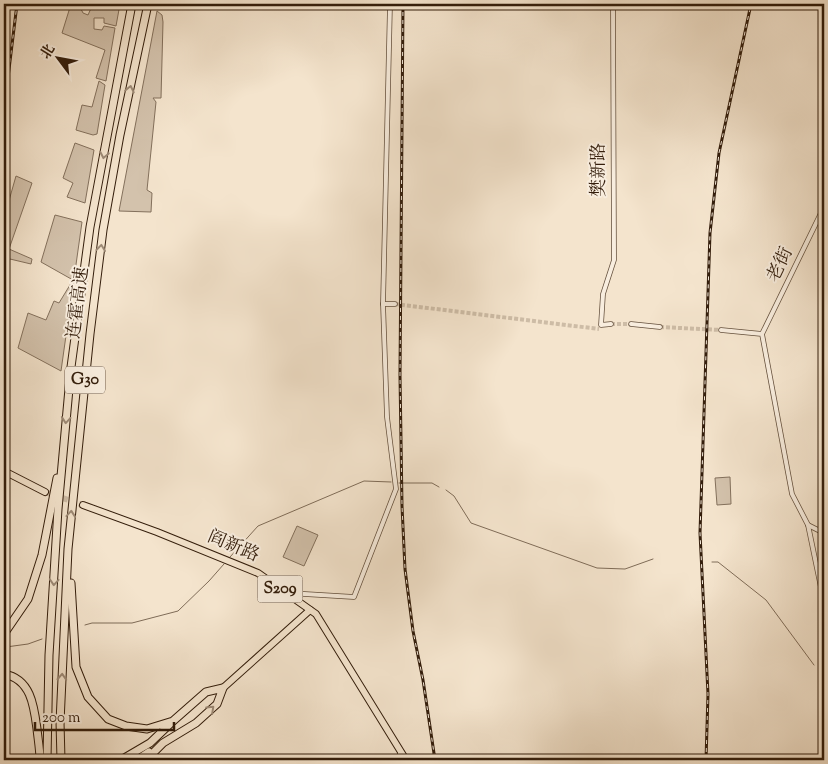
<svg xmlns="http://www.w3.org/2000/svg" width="828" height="764" viewBox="0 0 828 764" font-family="'Sorts Mill Goudy','Noto Serif SC',serif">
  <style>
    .green { fill: #d3c2ac; stroke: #83705c }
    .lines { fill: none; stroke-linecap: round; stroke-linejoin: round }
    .stream { stroke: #7f6c58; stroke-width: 1 }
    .minor-tunnel { stroke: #cdbca6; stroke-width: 4; stroke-dasharray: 4 2; stroke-linecap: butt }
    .primary-tunnel { stroke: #cdbca6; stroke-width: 6; stroke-dasharray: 6 3; stroke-linecap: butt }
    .minor-casing { stroke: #634f3c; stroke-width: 5.5 }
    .tertiary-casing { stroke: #634f3c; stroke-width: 7 }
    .primary-casing { stroke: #331d0b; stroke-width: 8 }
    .motorway-casing { stroke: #331d0b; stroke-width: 9 }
    .minor { stroke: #f8edde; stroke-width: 4 }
    .tertiary { stroke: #f8edde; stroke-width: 5 }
    .primary { stroke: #f4e4cd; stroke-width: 6 }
    .motorway { stroke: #f4e4cd; stroke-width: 7 }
    .rail-casing { stroke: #331d0b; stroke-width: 3 }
    .rail { stroke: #f8edde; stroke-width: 1; stroke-dasharray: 4; stroke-linecap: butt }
    .oneway { stroke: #9d8a76 }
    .labels { text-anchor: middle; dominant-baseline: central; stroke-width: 4; stroke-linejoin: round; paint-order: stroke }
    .shield { fill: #f8edde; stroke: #6e5b4a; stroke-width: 1 }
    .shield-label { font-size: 16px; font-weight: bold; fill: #331d0b }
    .street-label { font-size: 18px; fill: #331d0b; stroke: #f8edde }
  </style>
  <rect width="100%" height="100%" fill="#f4e4cd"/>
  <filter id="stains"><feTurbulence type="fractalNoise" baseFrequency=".004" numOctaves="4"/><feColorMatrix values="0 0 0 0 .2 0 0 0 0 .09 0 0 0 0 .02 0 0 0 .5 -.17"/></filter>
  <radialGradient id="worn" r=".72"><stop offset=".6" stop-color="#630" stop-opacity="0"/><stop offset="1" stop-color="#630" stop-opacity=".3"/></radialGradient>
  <g class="green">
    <path d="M71,4H83L81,9L83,13L88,15L93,4H120L116,26L104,23V18H94V29L102,30L104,26L115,28L106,81L96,78L105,50L62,33Z"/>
    <path d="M157,11L162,15L163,22L161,98H153L156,102L147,190L152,193L151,212L119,211Z"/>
    <path d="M99,81L105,85L97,134L93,135L76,130L82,105L92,107Z"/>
    <path d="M75,143L94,150L85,203L67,197L73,183L63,178Z"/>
    <path d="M16,176L32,183L9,249L32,259L31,264L10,259L4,271V218Z"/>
    <path d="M55,215L82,222L61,371L18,348L28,313L46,320L54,301L59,303L73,280L41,262Z"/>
    <path d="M730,477L731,504L717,505L715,478Z"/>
    <path d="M297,526L318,535L304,566L283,557Z"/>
  </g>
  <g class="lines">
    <g class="stream">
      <path d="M399,483H432L439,487"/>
      <path d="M446,490L454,496L471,523L597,568L625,569L653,559"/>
      <path d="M230,557L258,526L364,481L391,482"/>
      <path d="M712,562H718L766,600L814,665"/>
      <path d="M85,625L92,623H132L178,611L209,581L224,564"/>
      <path d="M4,646L6,647L28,644L42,639"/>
    </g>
    <g class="minor-tunnel">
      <path d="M395,304L599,329"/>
      <path d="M611,324H631"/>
      <path d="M660,327L721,330"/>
    </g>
    <path class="primary-tunnel" d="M45,492L83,505"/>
    <defs>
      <g id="minor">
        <path d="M383,304H395"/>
        <path d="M611,324L601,325L603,294L614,260L613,4"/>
        <path d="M631,324L660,327"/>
        <path d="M721,330L762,334L792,494L808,525L824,602"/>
        <path d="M762,334L824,207"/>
        <path d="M808,525L824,533"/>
        <path d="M288,593L354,597L396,489L387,417L383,304L390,4"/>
        <path d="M397,760L401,752"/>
        <path d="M823,760L824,758"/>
      </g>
      <path id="tertiary" d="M822,212L824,213"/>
      <g id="primary">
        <path d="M4,471L45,492"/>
        <path d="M83,505L157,532L258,573L316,614L406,760"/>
        <path d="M223,688L310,610"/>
      </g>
      <g id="motorway">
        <path d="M71,583L76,667L88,697L108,719L126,726L147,729L173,721L206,692L223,688L217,704L196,723L163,743L146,760"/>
        <path d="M4,634L28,599L42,555L57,478"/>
        <path d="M4,674C31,679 34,706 37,729C38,739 40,750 40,760"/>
        <path d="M47,760L49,655L58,509L71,367L90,227L132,4"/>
        <path d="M61,760L60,722L68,549L90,334L103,230L120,135L148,4"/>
        <path d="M121,760L150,743L171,723"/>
        <path d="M137,760L149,752"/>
      </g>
    </defs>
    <use href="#minor" class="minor-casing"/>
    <use href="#tertiary" class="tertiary-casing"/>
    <use href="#primary" class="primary-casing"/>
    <use href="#motorway" class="motorway-casing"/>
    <use href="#minor" class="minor"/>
    <use href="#tertiary" class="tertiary"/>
    <use href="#primary" class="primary"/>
    <use href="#motorway" class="motorway"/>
    <defs>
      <g id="rail">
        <path d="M403,4L400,375L402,506L405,569L413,631L423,680L435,760"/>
        <path d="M4,110L17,4"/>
        <path d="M706,760L708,694L700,533L710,233L719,153L751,4"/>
      </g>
    </defs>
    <use href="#rail" class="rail-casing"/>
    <use href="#rail" class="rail"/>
  </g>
  <defs><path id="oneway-chevron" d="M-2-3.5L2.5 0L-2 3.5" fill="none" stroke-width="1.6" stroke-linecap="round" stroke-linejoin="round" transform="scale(1.25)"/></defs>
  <g class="oneway">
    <use href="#oneway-chevron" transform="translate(130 89) rotate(-78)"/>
    <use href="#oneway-chevron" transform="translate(104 155) rotate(101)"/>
    <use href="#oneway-chevron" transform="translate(101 248) rotate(-83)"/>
    <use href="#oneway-chevron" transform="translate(66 420) rotate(95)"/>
    <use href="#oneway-chevron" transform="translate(71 514) rotate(-85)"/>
    <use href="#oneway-chevron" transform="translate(54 582) rotate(94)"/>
    <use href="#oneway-chevron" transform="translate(62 677) rotate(-87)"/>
    <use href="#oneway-chevron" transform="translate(211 709) rotate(-43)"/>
  </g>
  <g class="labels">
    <g class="shield">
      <rect x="65" y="366.5" width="40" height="27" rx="4"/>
      <rect x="257.5" y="575.5" width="45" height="27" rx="4"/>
    </g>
    <g class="shield-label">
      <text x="85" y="380">G30</text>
      <text x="280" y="589">S209</text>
    </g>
    <g class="street-label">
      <text transform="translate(600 170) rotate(-90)">樊新路</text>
      <text transform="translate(781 265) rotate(-64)">老街</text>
      <text transform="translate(79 303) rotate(-83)">连霍高速</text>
      <text transform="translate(233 547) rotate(23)">阎新路</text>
    </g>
  </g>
  <rect width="828" height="764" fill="none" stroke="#f4e4cd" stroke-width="20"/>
  <rect x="5" y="5" width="818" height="754" fill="none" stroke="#331d0b" stroke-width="2.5"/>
  <rect x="10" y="10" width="808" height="744" fill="none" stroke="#331d0b"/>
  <g transform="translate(58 58) rotate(302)" stroke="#f8edde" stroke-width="4" paint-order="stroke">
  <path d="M0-4L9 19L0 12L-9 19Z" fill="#331d0b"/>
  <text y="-8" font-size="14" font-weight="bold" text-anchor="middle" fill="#331d0b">北</text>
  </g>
  <path d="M35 722v8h139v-8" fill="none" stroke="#331d0b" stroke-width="2.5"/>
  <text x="42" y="722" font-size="15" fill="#331d0b" stroke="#f8edde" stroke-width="4" paint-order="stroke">200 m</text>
  <rect width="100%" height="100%" filter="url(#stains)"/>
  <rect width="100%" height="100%" fill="url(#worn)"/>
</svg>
